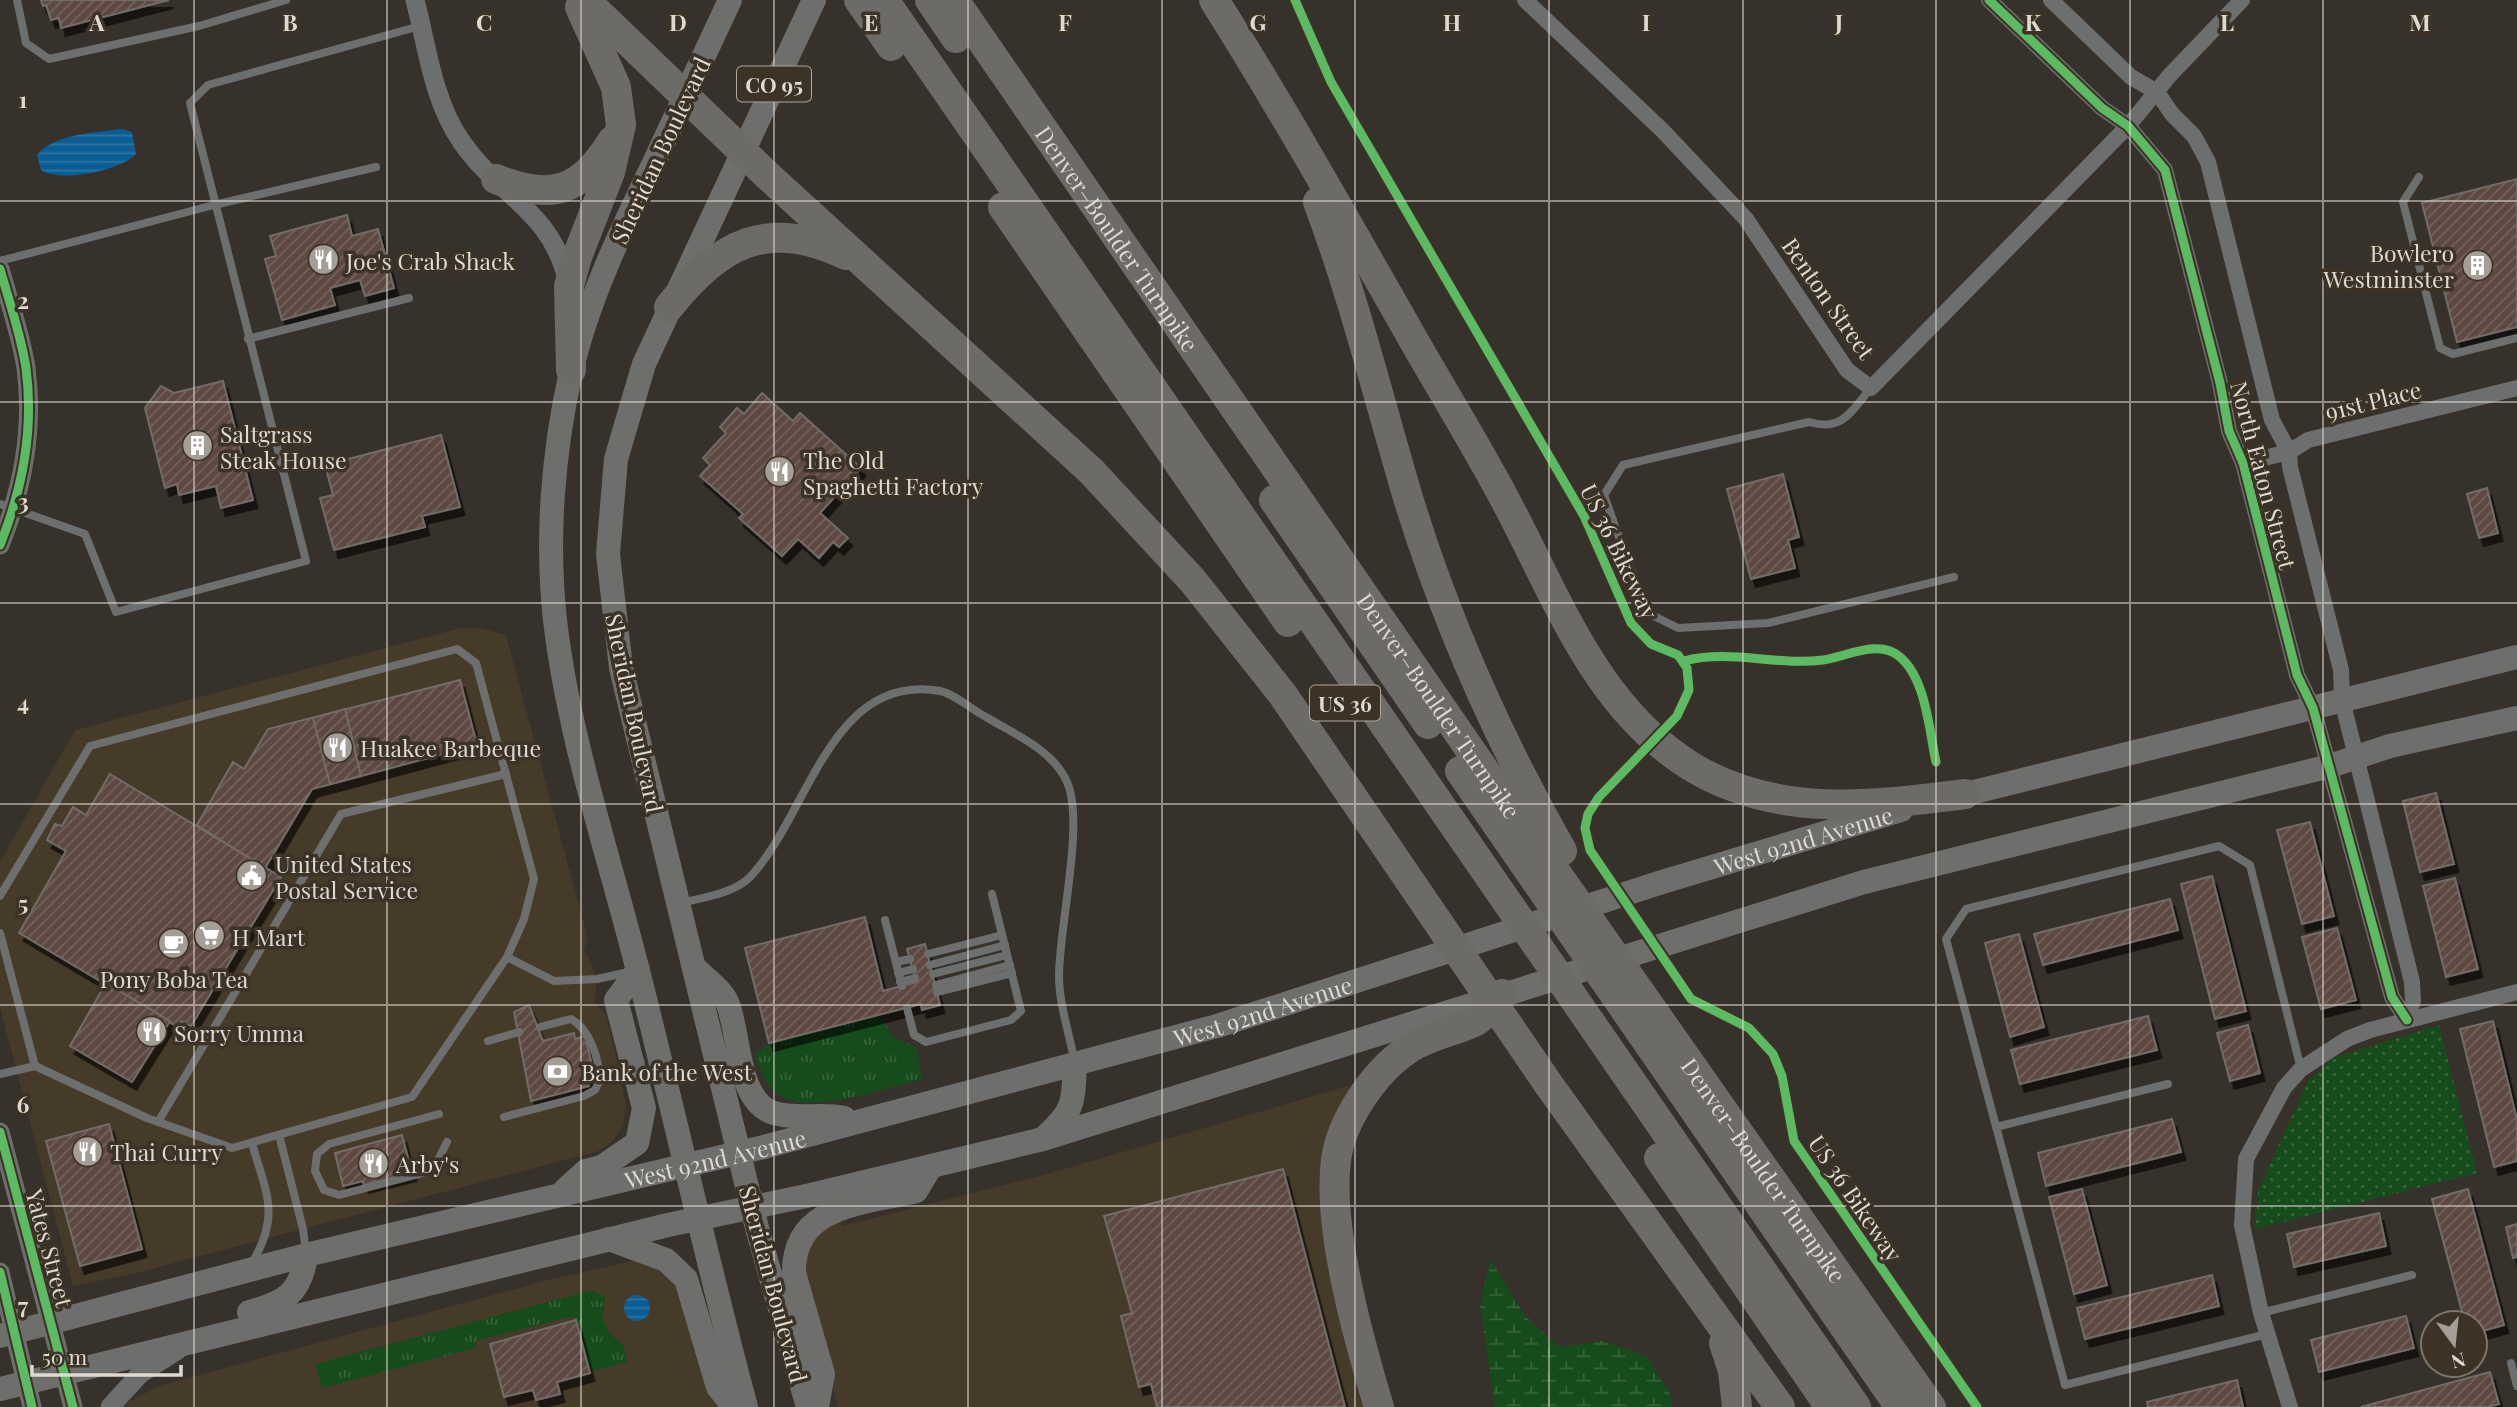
<svg xmlns="http://www.w3.org/2000/svg" width="2517" height="1407" viewBox="0 0 2517 1407" font-family="'Playfair Display',serif">
  <style>
    .built { fill: #463a29 }
    .grass { fill: url(#grass-tufts) }
    .wetland { fill: url(#wetland-marsh) }
    .park { fill: url(#park-dots) }
    .water { fill: url(#water-rules) }
    .building { fill: url(#building-hatch); stroke: #726c68; stroke-width: 2; filter: url(#shadow) }
    .lines { fill: none; stroke-linecap: round; stroke-linejoin: round }
    .service { stroke: #6d6f6e; stroke-width: 8 }
    .minor { stroke: #6d6f6e; stroke-width: 16 }
    .tertiary { stroke: #6d6f6e; stroke-width: 19 }
    .primary { stroke: #6e6f6c; stroke-width: 24 }
    .motorway { stroke: #6c6b67; stroke-width: 30 }
    .cycleway-casing { stroke: #3c3226; stroke-width: 13 }
    .cycleway { stroke: #5cba63; stroke-width: 9 }
    .grid { fill: none; stroke: #ded9d1; stroke-width: 2; stroke-opacity: 0.55 }
    .labels { text-anchor: middle; dominant-baseline: central; stroke-width: 7; stroke-linejoin: round; paint-order: stroke }
    .shield { fill: #3c3226; stroke: #ada79e; stroke-width: 2 }
    .shield-label { font-size: 21px; font-weight: bold; fill: #ded9d1 }
    .street-label { font-size: 23px; fill: #ded9d1; stroke: #3c3226 }
    .poi-label { font-size: 23px; fill: #ded9d1; stroke: #3c3226; text-anchor: start }
    .grid-label { font-size: 23px; text-anchor: middle; font-weight: bold; fill: #ded9d1; stroke: #3c3226; stroke-width: 7; stroke-linejoin: round; paint-order: stroke }
  </style>
  <defs>
    <pattern id="grass-tufts" width="24" height="20" patternUnits="userSpaceOnUse" patternTransform="scale(1.75)"><rect width="24" height="20" fill="#164b1b"/><path d="M3 7l-1-3M5 7V3M7 7l1-3M15 17l-1-3M17 17v-4M19 17l1-3" fill="none" stroke="#37643b"/></pattern>
    <pattern id="wetland-marsh" width="20" height="14" patternUnits="userSpaceOnUse" patternTransform="scale(1.75)"><rect width="20" height="14" fill="#164b1b"/><path d="M1 5h8M5 5V1M11 12h8M15 12V8" fill="none" stroke="#37643b"/></pattern>
    <pattern id="park-dots" width="8" height="8" patternUnits="userSpaceOnUse" patternTransform="scale(1.75)"><rect width="8" height="8" fill="#164b1b"/><path d="M2 2h.1M6 6h.1" fill="none" stroke="#37643b" stroke-width="1.8" stroke-linecap="round"/></pattern>
    <pattern id="water-rules" width="6" height="5" patternUnits="userSpaceOnUse" patternTransform="scale(1.75)"><rect width="6" height="5" fill="#0b5e95"/><path d="M0 2.5h6" fill="none" stroke="#2e74a3"/></pattern>
    <pattern id="building-hatch" width="6" height="6" patternUnits="userSpaceOnUse" patternTransform="scale(1.75)"><rect width="6" height="6" fill="#5d4942"/><path d="M-1 1l2-2M0 6l6-6M5 7l2-2" fill="none" stroke="#74635c"/></pattern>
    <filter id="shadow"><feDropShadow dx="4.5" dy="8" stdDeviation="0" flood-color="#0009"/></filter>
  </defs>
  <rect width="100%" height="100%" fill="#37312b"/>
  <g class="built">
    <path d="M461,628H480L506,635L588,939L583,951L588,956L597,979L594,1003L605,1013L620,1072L626,1108L623,1126L613,1141L599,1151L132,1274L73,1286L0,1007V862L75,730Z"/>
    <path d="M1351,1085L1333,1123L1366,1407H838L805,1281L808,1242L839,1216L842,1226L1044,1175Z"/>
    <path d="M632,1261L651,1262L671,1272L697,1333L718,1407H125L130,1401L159,1386L548,1280Z"/>
  </g>
  <g class="grass">
    <path d="M879,1015L895,1038L917,1048L922,1079C888,1087 811,1116 779,1095C765,1086 760,1069 755,1054L769,1043Z"/>
    <path d="M592,1290L605,1297L603,1320L610,1334L623,1345L627,1362L590,1372L574,1316L475,1341L476,1348L322,1388L315,1364Z"/>
  </g>
  <path class="wetland" d="M1490,1259L1526,1317L1560,1347L1601,1341L1647,1356L1670,1394L1672,1407H1495L1480,1306Z"/>
  <path class="park" d="M2439,1025L2477,1173L2255,1229L2258,1190L2308,1081L2333,1058Z"/>
  <g class="water">
    <path d="M123,129L132,132L136,154C120,171 61,183 41,170L37,155C54,134 97,132 123,129Z"/>
    <circle cx="637" cy="1308" r="13"/>
  </g>
  <g class="building">
    <path d="M41,0H169L61,28L59,18L51,20L46,5L43,6Z"/>
    <path d="M2517,179V327L2457,342L2422,203Z"/>
    <path d="M347,215L352,236L378,229L394,288L365,296L360,280L330,288L335,305L282,320L265,259L276,256L270,236Z"/>
    <path d="M223,381L253,500L221,508L216,486L179,495L177,484L165,488L145,408L161,386L174,393Z"/>
    <path d="M762,393L793,421L800,413L861,468L820,513L848,538L839,547L833,542L819,558L798,539L782,556L739,518L743,514L700,476L710,465L703,458L726,433L720,427L737,408L744,414Z"/>
    <path d="M441,435L460,507L422,516L425,527L334,550L320,498L333,495L325,465Z"/>
    <path d="M1783,474L1799,537L1788,540L1795,568L1751,579L1727,489Z"/>
    <path d="M2487,488L2498,533L2479,538L2467,494Z"/>
    <path d="M460,680L477,745L312,789L265,868L197,825L233,762L244,769L268,729Z"/>
    <path d="M345,709L361,776L330,784L313,718Z"/>
    <path d="M110,774L281,877L191,1026L181,1021L178,1027L19,933L66,851L47,840L55,824L62,826L73,807L86,815Z"/>
    <path d="M2436,793L2454,864L2420,872L2403,801Z"/>
    <path d="M2310,822L2334,916L2302,924L2277,830Z"/>
    <path d="M2212,876L2246,1011L2215,1019L2181,884Z"/>
    <path d="M2455,878L2478,969L2446,977L2423,886Z"/>
    <path d="M2170,899L2178,930L2043,965L2034,934Z"/>
    <path d="M865,917L883,991L916,982L907,949L925,944L940,1005L922,1010L921,1004L769,1043L745,948Z"/>
    <path d="M2337,928L2356,1000L2321,1009L2302,937Z"/>
    <path d="M2019,934L2044,1027L2010,1037L1985,943Z"/>
    <path d="M106,983L170,1021L132,1082L70,1046Z"/>
    <path d="M529,1005L543,1041L574,1033L575,1039L585,1036L595,1078L587,1080L589,1086L531,1101L514,1012Z"/>
    <path d="M2148,1016L2157,1050L2020,1084L2011,1050Z"/>
    <path d="M2493,1021L2517,1120V1161L2494,1167L2460,1029Z"/>
    <path d="M2248,1025L2260,1073L2230,1081L2217,1033Z"/>
    <path d="M2172,1119L2181,1152L2046,1186L2038,1153Z"/>
    <path d="M109,1124L142,1249L80,1266L46,1141Z"/>
    <path d="M402,1135L412,1173L364,1185L363,1181L343,1186L335,1153Z"/>
    <path d="M1283,1169L1345,1407H1157L1151,1384L1139,1387L1121,1316L1132,1313L1104,1216Z"/>
    <path d="M2082,1189L2107,1285L2074,1294L2049,1197Z"/>
    <path d="M2468,1189L2504,1325L2475,1333V1323H2465L2432,1199Z"/>
    <path d="M2379,1213L2386,1246L2294,1267L2287,1234Z"/>
    <path d="M2517,1224V1257L2513,1258L2506,1227Z"/>
    <path d="M2212,1275L2219,1306L2085,1339L2077,1308Z"/>
    <path d="M2406,1316L2414,1348L2319,1372L2311,1340Z"/>
    <path d="M576,1320L590,1373L557,1382L560,1394L536,1400L533,1390L504,1397L490,1344Z"/>
    <path d="M2490,1372L2499,1404L2488,1407H2361Z"/>
    <path d="M2237,1380L2243,1407H2148L2147,1402Z"/>
  </g>
  <g class="lines">
    <g class="service">
      <path d="M17,0L26,43L49,59L199,26L286,0"/>
      <path d="M2419,177L2403,202L2440,348L2453,354L2517,338"/>
      <path d="M0,261L214,205L376,167"/>
      <path d="M248,339L409,298"/>
      <path d="M1871,388C1851,411 1843,432 1809,422L1623,465L1604,495L1630,568L1652,615L1678,628L1768,623L1954,577"/>
      <path d="M0,504L85,534L116,612L306,561L190,103L208,85L420,26"/>
      <path d="M0,896L90,746L457,649L476,663L534,879L524,919L507,957L412,1097L232,1148L147,1118L35,1066L0,1074"/>
      <path d="M681,903C702,898 735,893 750,877C809,815 830,672 940,691C955,694 972,710 986,717C1014,734 1053,750 1067,782C1085,822 1059,927 1059,976C1059,1003 1069,1033 1074,1059"/>
      <path d="M885,920L902,986"/>
      <path d="M0,933L35,1066"/>
      <path d="M928,954L1002,935"/>
      <path d="M507,957L554,981L597,979L629,972"/>
      <path d="M896,962L910,959"/>
      <path d="M930,965L1005,945"/>
      <path d="M898,973L913,969"/>
      <path d="M933,974L1007,955"/>
      <path d="M900,982L915,978"/>
      <path d="M936,985L1010,965"/>
      <path d="M937,992L1012,973"/>
      <path d="M907,1008L914,1035L926,1042L1011,1020L1021,1011L992,894"/>
      <path d="M488,1041L519,1032"/>
      <path d="M439,1114L329,1144L317,1154L315,1171L324,1190L339,1195L427,1172L437,1162L447,1142"/>
      <path d="M504,1117L584,1096L595,1090L599,1082C600,1060 590,1029 571,1019L540,1027"/>
      <path d="M158,1122L341,814L506,774"/>
      <path d="M1996,1127L2168,1084"/>
      <path d="M279,1135L303,1229L306,1252"/>
      <path d="M252,1263C281,1214 266,1194 252,1143"/>
      <path d="M2261,1313L2412,1275"/>
      <path d="M2267,1334L2065,1385L1946,939L1966,909L2219,846L2250,865L2301,1069"/>
      <path d="M2511,1363L2517,1386"/>
    </g>
    <g class="minor">
      <path d="M1525,0L1663,131L1746,219L1847,370L1871,388L2128,126L2170,75L2242,0"/>
      <path d="M1989,0L2102,108L2128,126L2165,170L2220,383L2229,431L2243,463L2297,675L2313,708L2392,997L2407,1020"/>
      <path d="M2051,0L2131,77L2157,92L2172,114L2194,136L2208,162L2272,420L2289,452L2290,467L2341,670L2342,700L2412,982L2413,1001L2407,1020"/>
      <path d="M2243,463L2289,452L2308,440L2517,388"/>
      <path d="M2290,1407L2261,1313L2242,1225L2246,1159L2284,1088L2301,1069L2347,1039L2370,1030L2517,992"/>
    </g>
    <g class="tertiary">
      <path d="M415,0C427,46 433,101 461,141C499,197 552,210 568,283"/>
      <path d="M0,269C9,301 21,335 26,368C34,429 23,488 0,545"/>
      <path d="M0,1132L73,1407"/>
      <path d="M0,1272L32,1407"/>
      <path d="M110,1407L140,1374L178,1350"/>
    </g>
    <g class="primary">
      <path d="M730,0C704,55 678,111 652,167C620,233 588,300 571,372C553,451 546,539 555,620C569,740 609,855 638,971C675,1116 707,1262 746,1407"/>
      <path d="M1946,799L2517,657"/>
      <path d="M697,970C706,979 722,990 727,1002C740,1031 736,1102 774,1113C798,1120 821,1113 844,1118"/>
      <path d="M1046,1136C1075,1110 1073,1102 1075,1064"/>
      <path d="M565,1190L586,1171L602,1167L637,1143L644,1108L616,1000L638,970"/>
      <path d="M609,1239L666,1260L686,1279L718,1387L734,1407"/>
      <path d="M249,1312C284,1303 301,1294 306,1255"/>
      <path id="s1" d="M0,1336L306,1255L764,1147L1217,1026L1659,883L1901,810"/>
      <path d="M0,1389L668,1225L811,1195L1043,1139L1864,882L2330,766L2390,746L2517,718"/>
      <path d="M808,1407L758,1232L621,668L608,554L616,459L644,364L814,0"/>
      <path d="M817,1407L823,1374L794,1273C793,1204 864,1204 916,1191L931,1166"/>
    </g>
    <g class="motorway">
      <path d="M585,0L767,175L1091,471L1193,581L1283,695L1549,1085L1780,1407"/>
      <path d="M859,0L891,46"/>
      <path d="M884,0L1856,1407"/>
      <path d="M930,0L956,38"/>
      <path id="s2" d="M954,0L1489,777L1931,1407"/>
      <path d="M1214,0C1281,106 1343,216 1405,325C1437,382 1472,438 1503,496C1556,593 1593,706 1692,767C1777,818 1871,806 1965,794"/>
      <path d="M496,179C551,201 581,192 612,141"/>
      <path d="M1318,202C1355,300 1379,401 1409,501C1447,624 1499,740 1562,851"/>
      <path d="M1003,207L1288,622"/>
      <path d="M669,307C719,244 767,217 846,255"/>
      <path d="M571,370L569,286L577,257L610,172L621,125L616,87L580,7"/>
      <path d="M1274,500L1428,724"/>
      <path d="M1460,771L1900,1407"/>
      <path d="M1659,1158L1830,1407"/>
      <path d="M1724,1343L1733,1371L1737,1407"/>
      <path d="M1379,1407C1359,1341 1327,1228 1336,1160C1341,1121 1374,1072 1407,1050C1428,1035 1454,1032 1476,1021C1485,1016 1494,1003 1502,994"/>
    </g>
    <defs>
      <g id="cycleway">
        <path d="M1295,0L1331,82L1584,516L1631,623L1651,644L1678,655L1687,668L1689,690L1677,716L1599,797L1588,814L1585,828L1590,850L1691,999L1749,1028L1773,1054L1782,1076L1794,1141L1977,1407"/>
        <path d="M1989,0L2102,108L2128,126L2165,170L2220,383L2229,431L2243,463L2297,675L2313,708L2392,997L2407,1020"/>
        <path d="M0,269C9,301 21,335 26,368C34,429 23,488 0,545"/>
        <path d="M1684,661C1729,649 1777,666 1823,660C1846,657 1879,638 1900,657C1926,679 1929,730 1936,762"/>
        <path d="M0,1132L73,1407"/>
        <path d="M0,1272L32,1407"/>
      </g>
    </defs>
    <use href="#cycleway" class="cycleway-casing"/>
    <use href="#cycleway" class="cycleway"/>
  </g>
  <path class="grid" d="M194,0V1407M387,0V1407M581,0V1407M774,0V1407M968,0V1407M1162,0V1407M1355,0V1407M1549,0V1407M1743,0V1407M1936,0V1407M2130,0V1407M2323,0V1407M0,201H2517M0,402H2517M0,603H2517M0,804H2517M0,1005H2517M0,1206H2517"/>
  <defs>
    <symbol id="restaurant-disc" viewBox="-11 -11 22 22"><circle r="9.5" fill="#a49e97" stroke="#3c3226"/><path d="M-5-6h1v4h1v-4h1v4h1v-4h1v5L-1.5 .5V6h-2V.5L-5-1ZM5-6V6H3V1.5H1.5Q1.5-4 5-6Z" fill="#fff"/></symbol>
    <symbol id="building-disc" viewBox="-11 -11 22 22"><circle r="9.5" fill="#a49e97" stroke="#3c3226"/><path d="M-4-6H4V6H1V3H-1V6H-4ZM-2.5-4.3h1.7v1.8h-1.7ZM.8-4.3h1.7v1.8H.8ZM-2.5-1h1.7V.8h-1.7ZM.8-1h1.7V.8H.8Z" fill="#fff"/></symbol>
    <symbol id="civic-disc" viewBox="-11 -11 22 22"><circle r="9.5" fill="#a49e97" stroke="#3c3226"/><path d="M-.6-6.5H3V-4.5H.6V-3L4-1V1h2V6H-6V1h2V-1L-.6-3ZM-1.2 2.5V6h2.4V2.5Z" fill="#fff"/></symbol>
    <symbol id="supermarket-disc" viewBox="-11 -11 22 22"><circle r="9.5" fill="#a49e97" stroke="#3c3226"/><path d="M-6-5.5h2.5l.6 2H6L4.5 2H-2.5L-4.4-4H-6ZM-1.5 3.2a1.3 1.3 0 1 0 .1 0ZM3 3.2a1.3 1.3 0 1 0 .1 0Z" fill="#fff"/></symbol>
    <symbol id="cafe-disc" viewBox="-11 -11 22 22"><circle r="9.5" fill="#a49e97" stroke="#3c3226"/><path d="M-5.5-4.5H6V0H3Q3 3.5 0 3.5H-2.5Q-5.5 3.5-5.5 0ZM3-3.2v2h1.7v-2ZM-6 4.5H4V6H-6Z" fill="#fff"/></symbol>
    <symbol id="bank-disc" viewBox="-11 -11 22 22"><circle r="9.5" fill="#a49e97" stroke="#3c3226"/><path d="M-6-4H6V4H-6ZM0-2.3a2.3 2.3 0 1 0 0 4.6a2.3 2.3 0 1 0 0-4.6Z" fill="#fff"/></symbol>
  </defs>
  <g fill-rule="evenodd">
    <use href="#restaurant-disc" x="306" y="242" width="35" height="35"/>
    <use href="#building-disc" x="2460" y="248" width="35" height="35"/>
    <use href="#building-disc" x="180" y="428" width="35" height="35"/>
    <use href="#restaurant-disc" x="762" y="454" width="35" height="35"/>
    <use href="#restaurant-disc" x="320" y="730" width="35" height="35"/>
    <use href="#civic-disc" x="234" y="858" width="35" height="35"/>
    <use href="#supermarket-disc" x="192" y="918" width="35" height="35"/>
    <use href="#cafe-disc" x="156" y="926" width="35" height="35"/>
    <use href="#restaurant-disc" x="134" y="1014" width="35" height="35"/>
    <use href="#bank-disc" x="540" y="1054" width="35" height="35"/>
    <use href="#restaurant-disc" x="70" y="1134" width="35" height="35"/>
    <use href="#restaurant-disc" x="356" y="1146" width="35" height="35"/>
  </g>
  <g class="labels">
    <g class="shield">
      <rect x="737" y="66.5" width="74" height="35" rx="5"/>
      <rect x="1310" y="685.5" width="70" height="35" rx="5"/>
    </g>
    <g class="shield-label">
      <text x="774" y="84">CO 95</text>
      <text x="1345" y="703">US 36</text>
    </g>
    <g class="street-label">
      <text transform="translate(660 150) rotate(-65)">Sheridan Boulevard</text>
      <text stroke="none"><textPath href="#s2" startOffset="289">Denver–Boulder Turnpike</textPath></text>
      <text transform="translate(1829 298) rotate(55)">Benton Street</text>
      <text transform="translate(2373 400) rotate(-14)">91st Place</text>
      <text transform="translate(2264 475) rotate(75)">North Eaton Street</text>
      <text transform="translate(1620 551) rotate(64)">US 36 Bikeway</text>
      <text stroke="none"><textPath href="#s2" startOffset="856">Denver–Boulder Turnpike</textPath></text>
      <text transform="translate(635 713) rotate(78)">Sheridan Boulevard</text>
      <text stroke="none"><textPath href="#s1" startOffset="1871">West 92nd Avenue</textPath></text>
      <text stroke="none"><textPath href="#s1" startOffset="1304">West 92nd Avenue</textPath></text>
      <text stroke="none"><textPath href="#s1" startOffset="737">West 92nd Avenue</textPath></text>
      <text stroke="none"><textPath href="#s2" startOffset="1423">Denver–Boulder Turnpike</textPath></text>
      <text transform="translate(1856 1198) rotate(56)">US 36 Bikeway</text>
      <text transform="translate(50 1248) rotate(75)">Yates Street</text>
      <text transform="translate(774 1284) rotate(75)">Sheridan Boulevard</text>
    </g>
    <g class="poi-label">
      <text x="2454" y="252" text-anchor="end">Bowlero<tspan x="2454" dy="26">Westminster</tspan></text>
      <text x="346" y="260">Joe's Crab Shack</text>
      <text x="220" y="433">Saltgrass<tspan x="220" dy="26">Steak House</tspan></text>
      <text x="803" y="459">The Old<tspan x="803" dy="26">Spaghetti Factory</tspan></text>
      <text x="360" y="747">Huakee Barbeque</text>
      <text x="275" y="863">United States<tspan x="275" dy="26">Postal Service</tspan></text>
      <text x="232" y="936">H Mart</text>
      <text x="174" y="978" text-anchor="middle">Pony Boba Tea</text>
      <text x="174" y="1032">Sorry Umma</text>
      <text x="581" y="1071">Bank of the West</text>
      <text x="110" y="1151">Thai Curry</text>
      <text x="396" y="1163">Arby's</text>
    </g>
  </g>
  <g class="grid-label">
    <text x="97" y="31">A</text>
    <text x="290" y="31">B</text>
    <text x="484" y="31">C</text>
    <text x="678" y="31">D</text>
    <text x="871" y="31">E</text>
    <text x="1065" y="31">F</text>
    <text x="1258" y="31">G</text>
    <text x="1452" y="31">H</text>
    <text x="1646" y="31">I</text>
    <text x="1839" y="31">J</text>
    <text x="2033" y="31">K</text>
    <text x="2227" y="31">L</text>
    <text x="2420" y="31">M</text>
    <text x="23" y="108">1</text>
    <text x="23" y="309">2</text>
    <text x="23" y="510">3</text>
    <text x="23" y="711">4</text>
    <text x="23" y="912">5</text>
    <text x="23" y="1113">6</text>
    <text x="23" y="1314">7</text>
  </g>
  <g transform="translate(2454 1344) rotate(165)"><circle r="33" fill="#3c3226" stroke="#7d756a" stroke-width="2"/>
  <path d="M0-5L12 26L0 18L-12 26Z" fill="#a49e97"/>
  <text y="-10" font-size="19" font-weight="bold" text-anchor="middle" fill="#ded9d1">N</text>
  </g>
  <path d="M32 1365v10h149v-10" fill="none" stroke="#ded9d1" stroke-width="3.5"/>
  <text x="42" y="1365" font-size="21" fill="#ded9d1" stroke="#3c3226" stroke-width="5" paint-order="stroke">50 m</text>
</svg>
